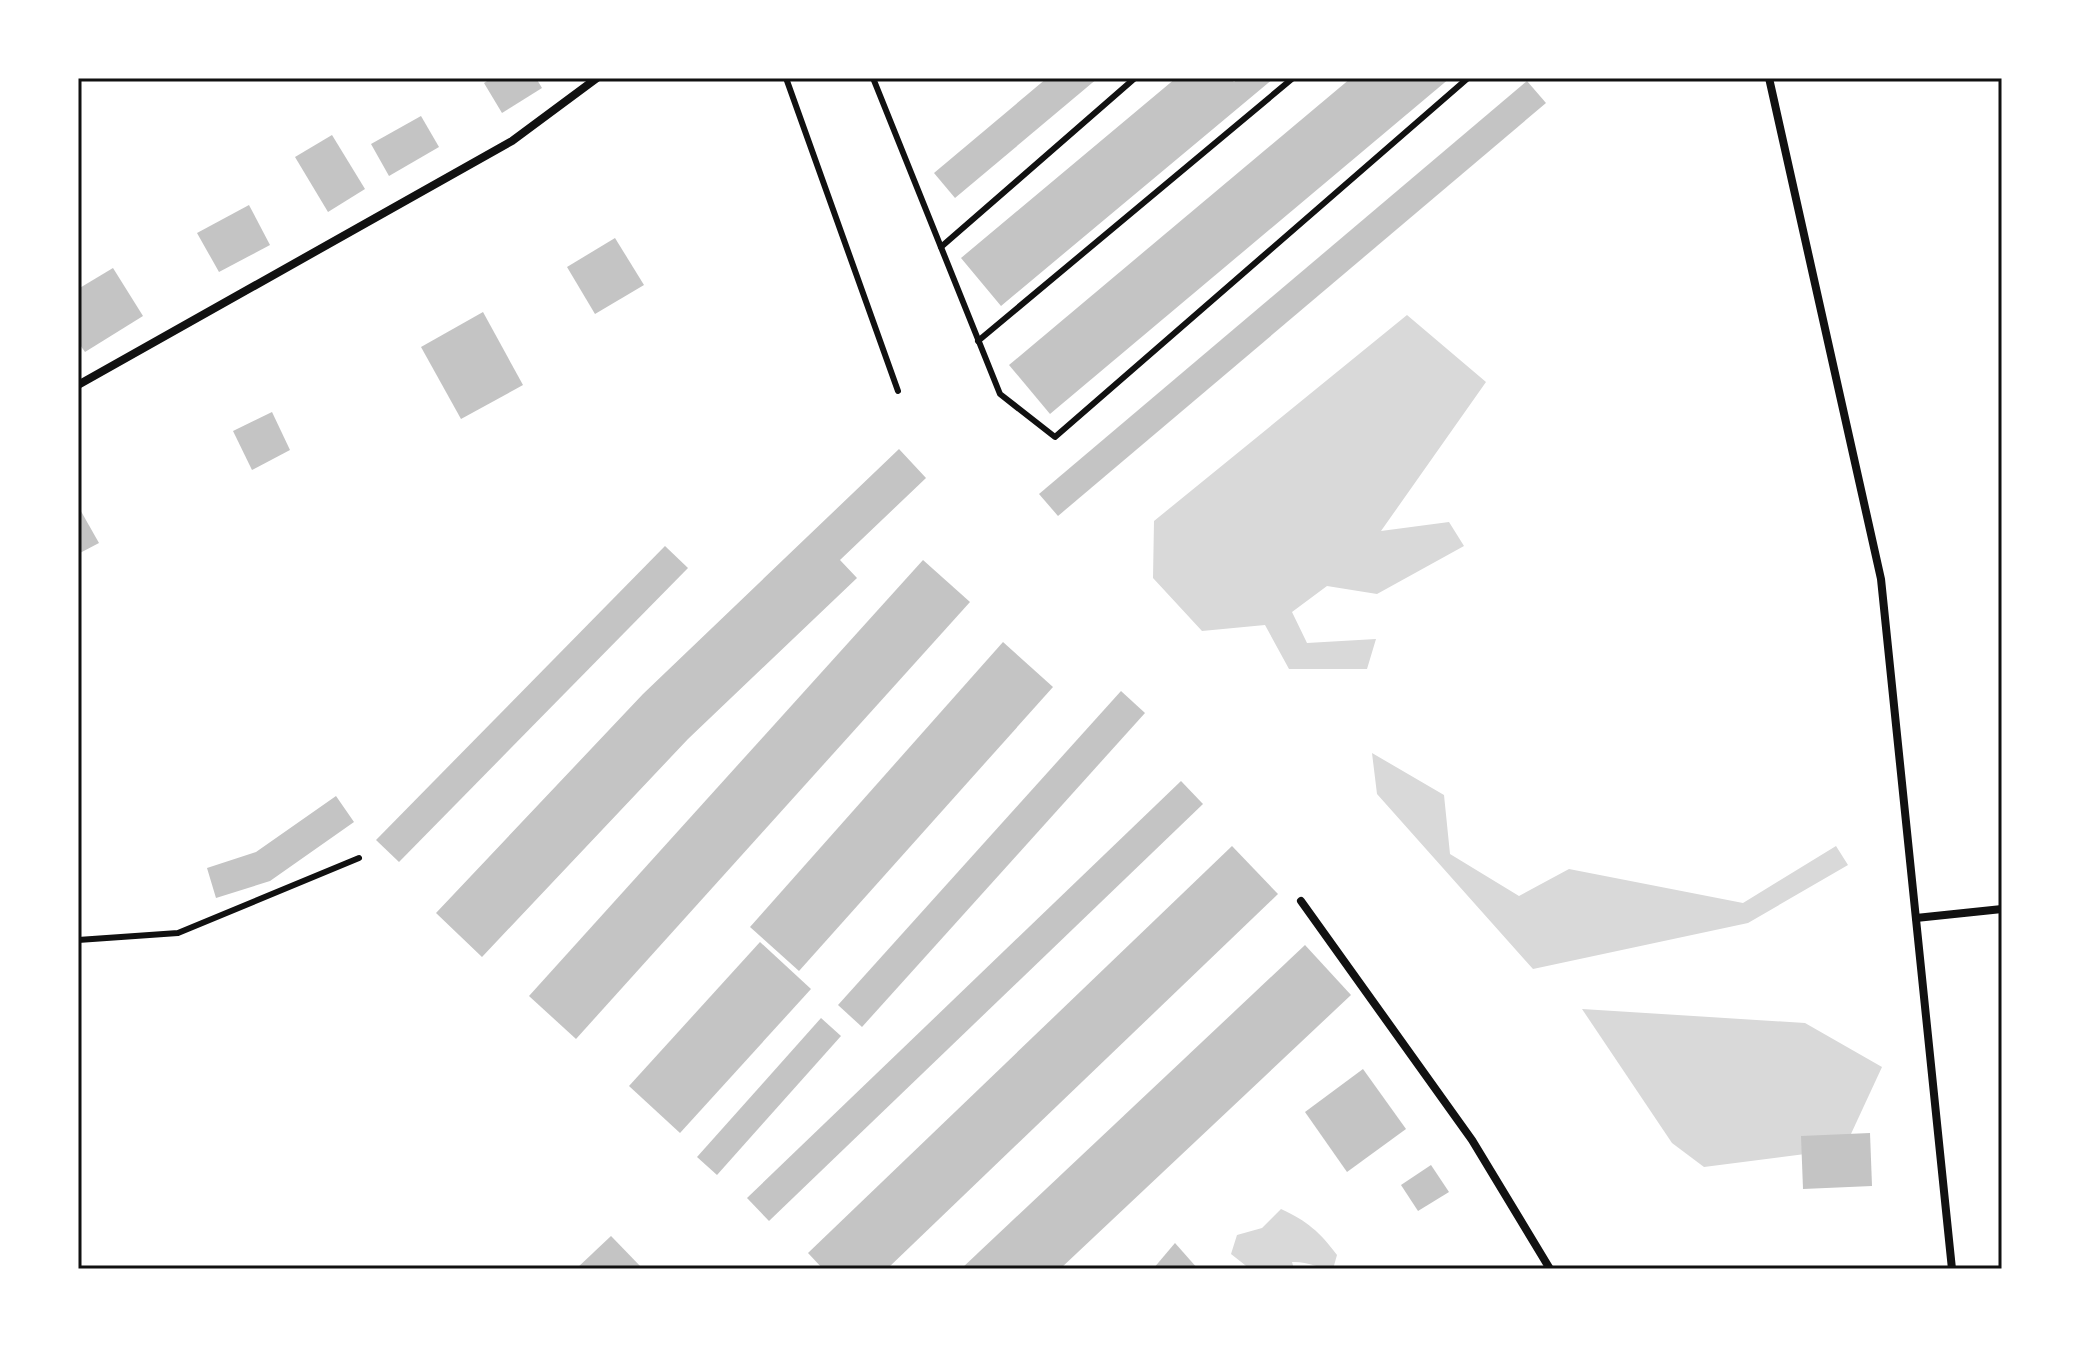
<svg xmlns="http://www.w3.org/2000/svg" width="2080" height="1347" viewBox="0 0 2080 1347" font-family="'Source Sans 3',sans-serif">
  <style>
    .water { fill: #d9d9d9 }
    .building { fill: #c4c4c4 }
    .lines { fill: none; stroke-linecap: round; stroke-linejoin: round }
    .service { stroke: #111; stroke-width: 6 }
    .minor { stroke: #111; stroke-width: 8 }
    .neatline { fill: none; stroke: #111; stroke-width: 3 }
  </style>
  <rect width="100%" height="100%" fill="#fff"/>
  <g class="water">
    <path d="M1407,315L1486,382L1381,531L1449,522L1464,546L1377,594L1327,586L1292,612L1307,643L1376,639L1367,669H1289L1265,625L1202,631L1153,578L1154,521Z"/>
    <path d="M1372,753L1444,795L1450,854L1519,896L1569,869L1743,903L1836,846L1848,865L1748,923L1533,969L1377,794Z"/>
    <path d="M1582,1009L1805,1023L1882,1067L1844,1149L1704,1167L1672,1143Z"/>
    <path d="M1281,1209C1307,1221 1320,1232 1337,1255L1333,1269C1319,1268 1306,1261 1292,1262L1294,1269H1250L1231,1254L1237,1235L1262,1228Z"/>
  </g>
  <g class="building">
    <path d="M492,78H536L542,88L502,113L484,83Z"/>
    <path d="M1047,78H1098L955,198L934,173Z"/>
    <path d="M1176,78H1230L1234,82L1239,78H1274L1001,306L961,258Z"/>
    <path d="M1351,78H1450L1050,414L1009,365Z"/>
    <path d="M1527,81L1546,103L1058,516L1039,494Z"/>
    <path d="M421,116L439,147L389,176L371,144Z"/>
    <path d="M332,135L365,189L328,212L295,157Z"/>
    <path d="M249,205L270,245L219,272L197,233Z"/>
    <path d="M615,238L644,285L595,314L567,267Z"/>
    <path d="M113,268L143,316L85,352L78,342V289Z"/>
    <path d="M483,312L523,385L461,419L421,347Z"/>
    <path d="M272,412L290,450L252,470L233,431Z"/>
    <path d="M899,449L926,478L840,560L857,578L688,739L482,957L436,913L643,694Z"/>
    <path d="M78,506L99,543L78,554Z"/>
    <path d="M665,546L688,568L399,862L376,840Z"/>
    <path d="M923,560L970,602L576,1039L529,996Z"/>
    <path d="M1003,642L1053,687L799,971L750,927Z"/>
    <path d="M1121,691L1145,713L862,1027L838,1005Z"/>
    <path d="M1181,781L1203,804L769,1221L747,1198Z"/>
    <path d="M336,796L354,822L270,881L216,898L207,868L256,852Z"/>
    <path d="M1232,846L1278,894L887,1269H823L808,1253Z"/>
    <path d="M760,942L811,989L680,1133L629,1086Z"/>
    <path d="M1305,945L1351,995L1060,1269H961Z"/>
    <path d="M821,1018L841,1036L717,1175L697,1157Z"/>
    <path d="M1363,1069L1406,1129L1347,1172L1305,1112Z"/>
    <path d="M1870,1133L1872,1186L1803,1189L1801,1136Z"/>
    <path d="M1431,1165L1449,1192L1418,1211L1401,1185Z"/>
    <path d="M611,1236L643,1269H576Z"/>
    <path d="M1175,1243L1198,1269H1153Z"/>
  </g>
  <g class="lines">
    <g class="service">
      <path d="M786,78L898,391"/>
      <path d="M873,78L1000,394L1055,437L1468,78"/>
      <path d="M941,247L1135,78"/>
      <path d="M978,341L1293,78"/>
      <path d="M78,940L178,933L359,858"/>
    </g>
    <g class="minor">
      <path d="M1769,78L1881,579L1952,1269"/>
      <path d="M78,385L512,141L597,78"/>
      <path d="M1301,901L1472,1140L1550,1269"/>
      <path d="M1916,918L2002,909"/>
    </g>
  </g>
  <rect width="2080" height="1347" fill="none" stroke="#ffffff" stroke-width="160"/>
  <rect x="80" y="80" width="1920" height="1187" class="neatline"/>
</svg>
